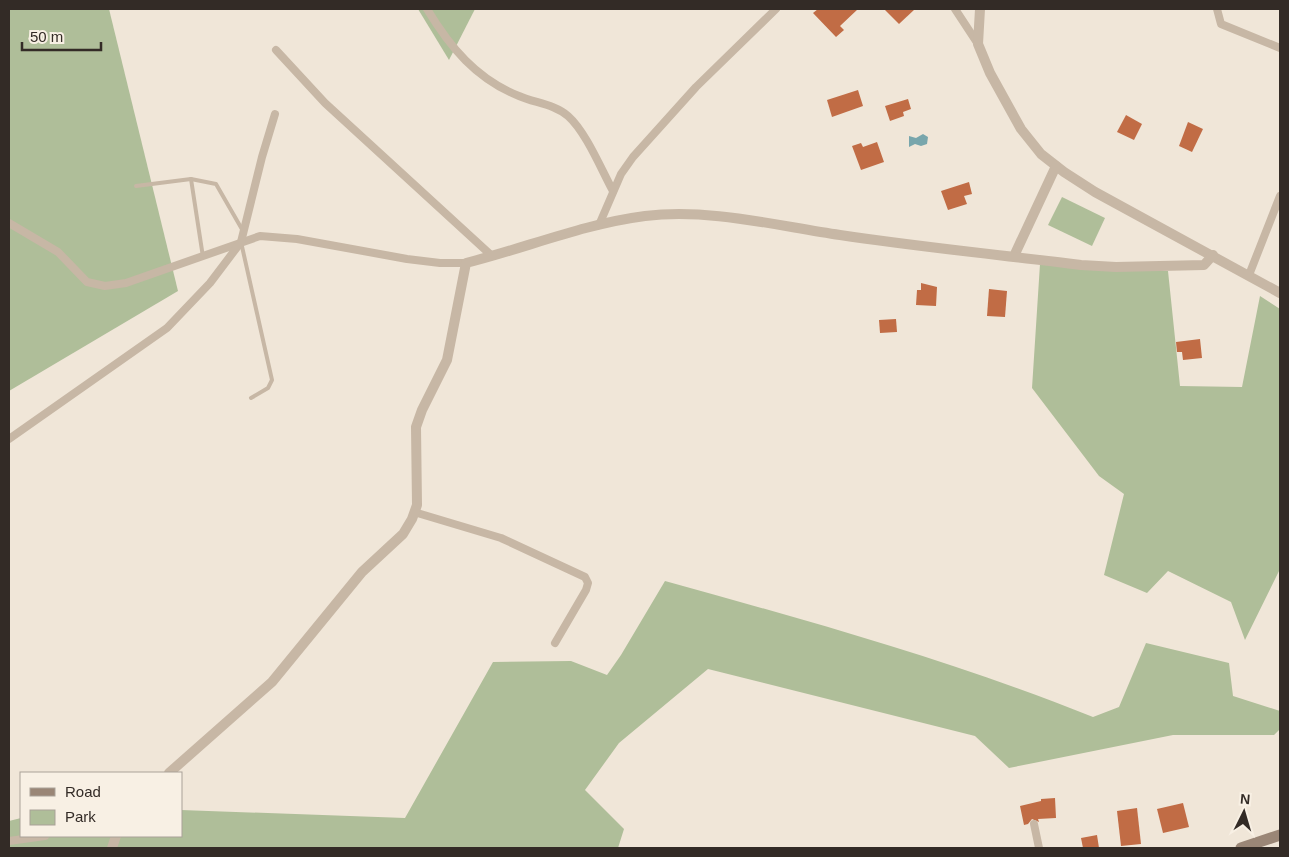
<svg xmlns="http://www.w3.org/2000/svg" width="1289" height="857" viewBox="0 0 1289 857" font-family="Helvetica,sans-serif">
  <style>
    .green { fill: #afbe99 }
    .water { fill: #78a6ac }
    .building { fill: #c16c45 }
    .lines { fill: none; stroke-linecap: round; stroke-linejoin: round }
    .service { stroke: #c7b7a5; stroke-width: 4 }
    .minor { stroke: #c7b7a5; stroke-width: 8 }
    .tertiary { stroke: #c7b7a5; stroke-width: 10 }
    .secondary { stroke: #9a8676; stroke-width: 11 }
  </style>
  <rect width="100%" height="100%" fill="#f0e6d8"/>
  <g class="green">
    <path d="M9,9H109L178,291L9,391Z"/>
    <path d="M418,9H475L449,60Z"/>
    <path d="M1062,197L1105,218L1092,246L1048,225Z"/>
    <path d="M1040,264L1168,271L1180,386L1242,387L1260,296L1280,309V569L1245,640L1231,602L1168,571L1147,593L1104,575L1124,494L1099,476L1032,388Z"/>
    <path d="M665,581C809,621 954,661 1093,717L1119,707L1146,643L1229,663L1233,696L1280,711V729L1274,735H1173L1009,768L975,736L708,669L619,743L585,790L624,829L618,848H9V821L21,818V836H181V810L405,818L493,662L571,661L607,675L621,655Z"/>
  </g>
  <path class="water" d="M923,134L928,137L927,144L921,146L915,144L909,147V136L916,138Z"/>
  <g class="building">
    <path d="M818,9H858L840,26L844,30L836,37L813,13Z"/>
    <path d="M884,9H915L899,24Z"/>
    <path d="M858,90L863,106L832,117L827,100Z"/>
    <path d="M908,99L911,109L903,112L904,116L890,121L885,106Z"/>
    <path d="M1126,115L1142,124L1134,140L1117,132Z"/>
    <path d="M1188,122L1203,129L1192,152L1179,146Z"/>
    <path d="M877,142L884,162L861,170L852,146L861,143L863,147Z"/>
    <path d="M969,182L972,194L964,196L967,204L948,210L941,191Z"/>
    <path d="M921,283L937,287L936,306L916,305L917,290H921Z"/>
    <path d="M989,289L1007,291L1005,317L987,316Z"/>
    <path d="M896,319L897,332L880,333L879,320Z"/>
    <path d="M1200,339L1202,358L1183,360L1182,352H1177L1176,342Z"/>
    <path d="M1055,798L1056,818L1038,819L1039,822L1032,819L1028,824L1024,825L1020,806L1041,801V799Z"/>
    <path d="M1183,803L1189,827L1163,833L1157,809Z"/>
    <path d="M1137,808L1141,844L1121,846L1117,811Z"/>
    <path d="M1097,835L1099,848H1083L1081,838Z"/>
  </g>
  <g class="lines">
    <g class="service">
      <path d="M191,179L203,257"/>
      <path d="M136,186L191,179L216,184L243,231"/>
      <path d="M241,242L272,380L268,388L251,398"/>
    </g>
    <g class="minor">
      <path d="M427,9C450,47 476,79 519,96C535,103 554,104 568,116C586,132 601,169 613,191"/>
      <path d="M955,9L978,44"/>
      <path d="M1217,9L1221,24L1280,48"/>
      <path d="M276,50L325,103L492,256"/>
      <path d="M9,223L58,252L87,282L105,286L126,283L260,236L297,239L407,259L440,263H466"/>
      <path d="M599,225L621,174L633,157L696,87L776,9"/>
      <path d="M1249,275L1280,196"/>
      <path d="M9,439L167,328L210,283L241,242L262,157L275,114"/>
      <path d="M414,512L501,538L585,577L588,583L586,590L555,643"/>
      <path d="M1034,824L1039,848"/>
      <path d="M9,841L45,836"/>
    </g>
    <g class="tertiary">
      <path d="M980,9L978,44L990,73L1021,129L1041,154L1064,172L1095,192L1280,293"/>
      <path d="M1014,256L1056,166"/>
      <path d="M169,773L272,682L362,572L403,534L412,519L417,505L416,427L422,410L447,360L466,263C526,248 583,224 645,216C710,208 777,226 840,235C920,247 1001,255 1081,265L1116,267L1204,265L1213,255"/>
      <path d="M112,848L116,836"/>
    </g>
    <path class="secondary" d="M1241,848L1280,835"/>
  </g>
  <rect width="1289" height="857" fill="none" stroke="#332b26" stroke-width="20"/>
  <rect x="20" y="772" width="162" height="65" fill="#f8f0e4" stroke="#a9a198"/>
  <rect x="30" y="788" width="25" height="8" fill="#9a8676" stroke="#a9a198"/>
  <text x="65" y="797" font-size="15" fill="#332b26">Road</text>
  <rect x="30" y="810" width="25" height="15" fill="#afbe99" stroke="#a9a198"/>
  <text x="65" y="822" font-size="15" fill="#332b26">Park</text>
  <g transform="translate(1244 812) rotate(5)" stroke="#f8f0e4" stroke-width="4" paint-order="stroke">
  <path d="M0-4L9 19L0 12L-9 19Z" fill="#332b26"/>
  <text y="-8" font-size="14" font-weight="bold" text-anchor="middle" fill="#332b26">N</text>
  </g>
  <path d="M22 42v8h79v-8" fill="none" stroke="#332b26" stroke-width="2.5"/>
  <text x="30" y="42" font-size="15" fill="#332b26" stroke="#f8f0e4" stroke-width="4" paint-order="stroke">50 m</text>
</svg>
